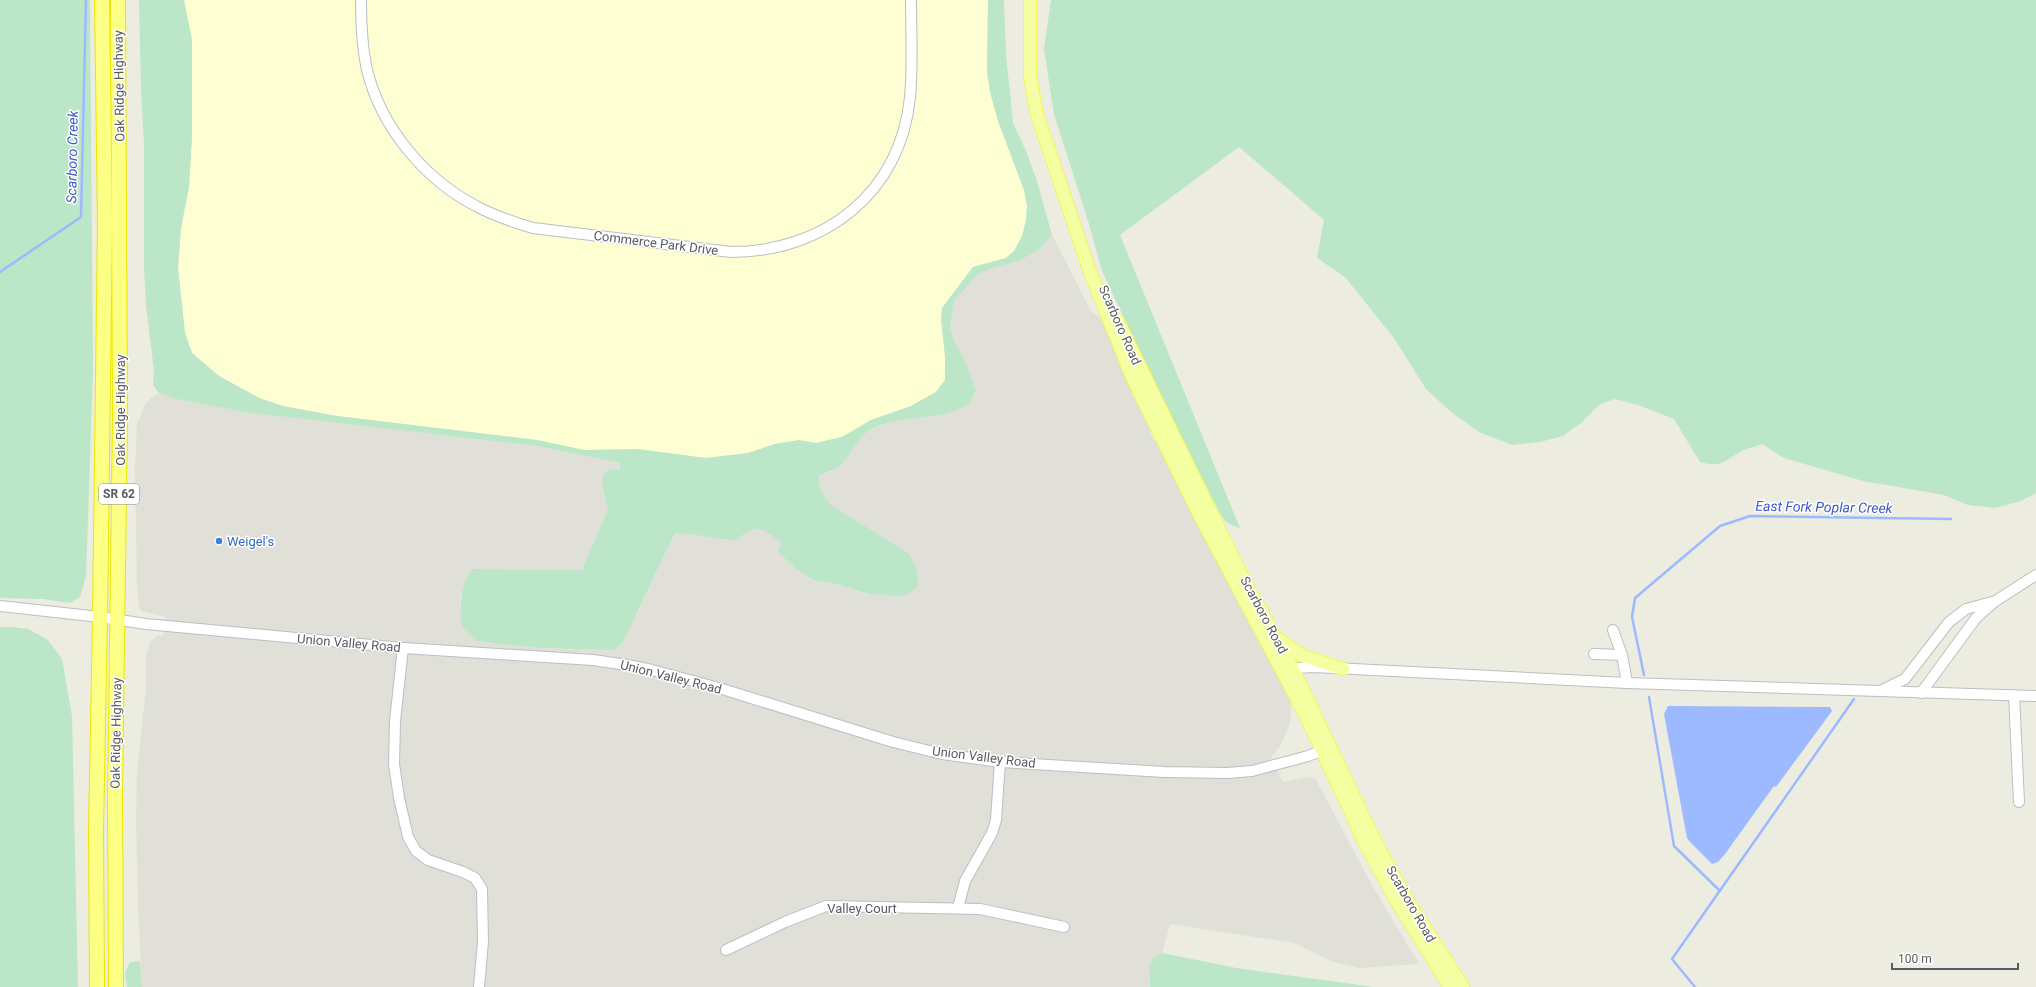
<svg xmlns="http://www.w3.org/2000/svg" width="2036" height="987" viewBox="0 0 2036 987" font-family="Roboto,sans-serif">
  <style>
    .commercial { fill: #fdffd3 }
    .industrial { fill: #e0e0d8 }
    .green { fill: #bbe6c7 }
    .water { fill: #9db9ff }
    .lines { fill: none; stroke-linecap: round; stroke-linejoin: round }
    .stream { stroke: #9db9ff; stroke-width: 2.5 }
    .minor-casing { stroke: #bdbdc5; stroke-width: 12 }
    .major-casing { stroke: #f5f650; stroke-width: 14 }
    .highway-casing { stroke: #ece600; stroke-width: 16 }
    .minor { stroke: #fff; stroke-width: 10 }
    .major { stroke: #f4ffa2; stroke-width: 12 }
    .highway { stroke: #fbff84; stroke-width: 14 }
    .shop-dot { fill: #3f7fe0; stroke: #fff; stroke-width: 1.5 }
    .labels { text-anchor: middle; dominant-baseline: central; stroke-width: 3; stroke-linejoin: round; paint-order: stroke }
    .shield { fill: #fff; stroke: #8b8c91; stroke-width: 1 }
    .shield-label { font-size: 12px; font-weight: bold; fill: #595a62 }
    .street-label { font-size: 13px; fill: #595a62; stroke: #fff }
    .shop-label { font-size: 13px; fill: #366cbe; stroke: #fff; text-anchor: start }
    .water-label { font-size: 14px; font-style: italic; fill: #3c58c6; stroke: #fff }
  </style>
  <rect width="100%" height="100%" fill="#ecede0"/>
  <path class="commercial" d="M184,0H988L987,71L990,92L998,121L1024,190L1027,206L1026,220L1022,236L1014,251L1006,258L973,267L942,308L941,319L945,356V380L936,392L911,406L871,420L842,437L816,443L799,440L775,444L748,453L706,458L584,450L537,440L337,416L283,406L259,398L219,376L192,353L185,333L178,268L181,228L189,187L192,137V40Z"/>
  <path class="industrial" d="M1052,235L1091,311L1105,322L1127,382L1151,430L1150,434L1164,454L1290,694L1291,717L1288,729L1280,747L1271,757L1283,782L1307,777L1315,778L1373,887L1419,964L1360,968L1333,962L1294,943L1170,924L1162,953L1154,957L1149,973L1150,987H142L138,907L136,817L137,772L146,689V656L150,642L157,636L163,635L166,617L142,611L139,607L137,588L135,468L137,424L146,403L152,397L159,393L176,399L251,413L537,446L620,463V470L602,486L608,509L582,570L472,569L466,578L460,598L461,612L543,648L613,650L639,610L675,533H687L728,540H737L747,530L756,528L769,532L781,543L778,552L795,568L813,580L840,585L871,595L881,594L893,596V545L831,505L820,490L819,474L832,472L864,434L871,429L976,390L966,363L955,343L950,327L954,301L978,274L989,269L1021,260L1038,250Z"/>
  <g class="green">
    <path d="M0,0H90L93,371L86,576L80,597L70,603L43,599L0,598Z"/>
    <path d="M139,0H184L192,40V137L189,187L181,228L178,268L185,333L192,353L219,376L259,398L283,406L337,416L537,440L584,450L638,449L706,458L748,453L775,444L799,440L816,443L842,437L871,420L911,406L936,392L945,380V356L941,319L942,308L973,267L1006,258L1014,251L1022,236L1026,220L1027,206L1024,190L998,121L990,92L987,71L988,0H1004L1006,54L1013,123L1026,151L1037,181L1052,235L1038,250L1021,260L989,269L978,274L954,301L950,327L955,343L966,363L976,390L969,404C940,422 901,414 871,429C857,437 852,454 841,465C835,471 827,472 819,475L820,490L831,505L909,554L917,570L918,587L906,595L893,596L881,594L872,595L840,585L813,580L795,568L778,552L781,543C764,528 755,522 737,540C716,540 696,533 675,533L622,644L613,650L543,648L492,643L475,640L462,627C460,606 459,587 472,569L582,570L608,509L602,486L603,475L611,469L620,470V463L537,446L251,413L176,399L159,393L153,385L154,371L146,305L144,267V145L141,90Z"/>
    <path d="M1051,0H2036V493L2021,501L1995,508L1968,505L1944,495L1863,481L1784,458L1762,444C1757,446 1750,448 1744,450C1725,459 1724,469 1700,462L1674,419L1638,405L1615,399L1600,404L1582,422L1563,436L1540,442L1512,445L1479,432L1451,412L1426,389L1394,338L1345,277L1317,258L1324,220L1239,147L1120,235L1240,528L1233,526L1225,521L1219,511L1174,425L1102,271L1089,224L1054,114L1044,49Z"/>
    <path d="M0,627H11L28,629L48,640L62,659L72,716L78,987H0Z"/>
    <path d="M1162,953L1236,968L1374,987H1150L1149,966L1154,957Z"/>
    <path d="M140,961L142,987H127L125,973L130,962Z"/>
  </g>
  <path class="water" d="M1668,706L1825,707H1830L1832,711L1776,787L1774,786L1725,854L1718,862L1712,864L1690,842L1687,838L1664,714Z"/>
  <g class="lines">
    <g class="stream">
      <path d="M0,272L81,217L86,0"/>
      <path d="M1644,675L1632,617L1635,598L1720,526L1750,516L1951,519"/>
      <path d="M1649,697L1674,846L1720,891"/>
      <path d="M1695,987L1672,959L1854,699"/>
    </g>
    <defs>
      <g id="minor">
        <path d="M361,0C361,23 362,47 367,70C381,127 424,179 476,206C494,216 513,222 533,228L731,252C824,252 901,193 910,97C913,66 911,32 911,0"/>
        <path d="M0,606L100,617L146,624L403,648L593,660L627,665L652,670L719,688L893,742L942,754L1000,762L1164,772L1227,773L1252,771L1308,756L1328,748"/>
        <path d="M1613,630L1622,655L1627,683"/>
        <path d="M403,648L395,721L394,764L399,798L408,837L416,851L428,860L463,872L475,878L482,889L483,942L479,987"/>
        <path d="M1594,654L1622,655"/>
        <path d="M1286,671L1297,668L1314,667L1627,683L2036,696"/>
        <path d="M1884,689L1905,679L1949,622L1966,609L1992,602"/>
        <path d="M1921,693L1976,618L1994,602L2036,575"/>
        <path d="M2014,695L2019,802"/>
        <path d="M958,908L965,881L992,833L996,820L1000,762"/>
        <path d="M726,950L785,922L826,906L980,909L1064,927"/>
      </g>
      <g id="major">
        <path d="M1030,0V75L1037,115L1090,272L1132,377L1201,518L1306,716L1366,845L1395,898L1450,987"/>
        <path d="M1118,321L1242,576L1293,669L1377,845L1408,901L1463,987"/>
        <path d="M1280,640L1301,655L1343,669"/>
      </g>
      <g id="highway">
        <path d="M97,987L96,831L100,617L105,224L102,0"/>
        <path d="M116,987L115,796L120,418L118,0"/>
      </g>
    </defs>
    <use href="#minor" class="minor-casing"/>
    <use href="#major" class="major-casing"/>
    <use href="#highway" class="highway-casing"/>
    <use href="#minor" class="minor"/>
    <use href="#major" class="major"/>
    <use href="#highway" class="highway"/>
  </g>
  <circle class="shop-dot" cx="219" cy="541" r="4"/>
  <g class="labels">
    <rect class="shield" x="99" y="484" width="40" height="20" rx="3"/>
    <g class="shield-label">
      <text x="119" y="494">SR 62</text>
    </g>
    <g class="street-label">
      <text transform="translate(119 86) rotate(-91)">Oak Ridge Highway</text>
      <text transform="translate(656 243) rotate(7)">Commerce Park Drive</text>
      <text transform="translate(1120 325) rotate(66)">Scarboro Road</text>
      <text transform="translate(120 410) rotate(-90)">Oak Ridge Highway</text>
      <text transform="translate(1264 615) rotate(62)">Scarboro Road</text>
      <text transform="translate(349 643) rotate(5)">Union Valley Road</text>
      <text transform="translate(671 677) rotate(14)">Union Valley Road</text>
      <text transform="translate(116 733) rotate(-89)">Oak Ridge Highway</text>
      <text transform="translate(984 757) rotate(7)">Union Valley Road</text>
      <text transform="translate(1411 904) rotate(60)">Scarboro Road</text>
      <text x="862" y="908">Valley Court</text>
    </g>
    <g class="shop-label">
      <text x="227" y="541">Weigel's</text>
    </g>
    <g class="water-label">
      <text transform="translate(72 157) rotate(-89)">Scarboro Creek</text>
      <text transform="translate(1824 507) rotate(1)">East Fork Poplar Creek</text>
    </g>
  </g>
  <path d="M1892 963v6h126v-6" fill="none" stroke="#595a62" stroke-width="2"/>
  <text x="1898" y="963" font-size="12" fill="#595a62" stroke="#ffffff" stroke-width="3" paint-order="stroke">100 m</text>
</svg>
